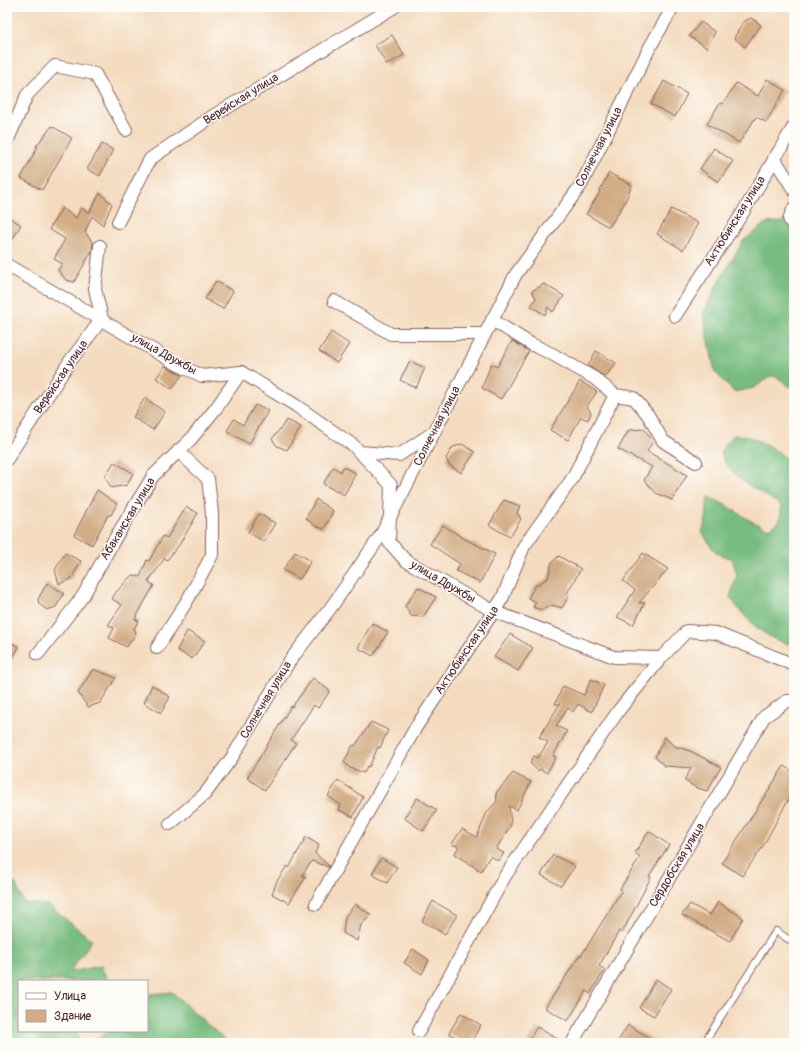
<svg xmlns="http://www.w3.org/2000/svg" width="801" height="1050" viewBox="0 0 801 1050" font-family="Pangolin,sans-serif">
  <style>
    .forest { fill: #78bc80; stroke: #616e56 }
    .building { fill: #d1ac84 }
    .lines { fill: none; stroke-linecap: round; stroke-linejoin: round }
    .lane-casing { stroke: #86615f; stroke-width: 8 }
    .street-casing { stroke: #86615f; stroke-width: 14 }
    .lane { stroke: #fff; stroke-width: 6 }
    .street { stroke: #fff; stroke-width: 12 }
    .labels { text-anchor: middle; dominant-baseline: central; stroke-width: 3; stroke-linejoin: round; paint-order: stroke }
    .street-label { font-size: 12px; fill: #4a1f2b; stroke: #fdfcf7 }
  </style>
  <rect width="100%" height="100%" fill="#fdfcf7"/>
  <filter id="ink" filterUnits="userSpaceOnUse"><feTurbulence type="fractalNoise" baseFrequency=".025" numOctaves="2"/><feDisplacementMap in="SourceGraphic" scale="8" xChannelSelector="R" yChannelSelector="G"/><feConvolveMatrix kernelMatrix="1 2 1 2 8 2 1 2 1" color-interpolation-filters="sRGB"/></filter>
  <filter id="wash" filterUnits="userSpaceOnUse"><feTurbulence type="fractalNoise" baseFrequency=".012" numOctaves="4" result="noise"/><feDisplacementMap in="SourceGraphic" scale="16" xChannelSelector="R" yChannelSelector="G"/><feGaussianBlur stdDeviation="0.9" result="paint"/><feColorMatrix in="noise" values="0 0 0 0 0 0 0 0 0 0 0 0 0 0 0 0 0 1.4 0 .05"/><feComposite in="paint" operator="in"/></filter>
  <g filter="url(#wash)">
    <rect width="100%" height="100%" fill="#f4dbbf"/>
    <g class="forest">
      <path d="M794,221V390L777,377L771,376L754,388L734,392L715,372L703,314L717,285L743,241L766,223Z"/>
      <path d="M734,435C759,436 776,450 794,465V645C766,641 745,619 730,597L737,575L732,558C713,555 711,547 702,531C708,521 706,509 708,497C731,505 747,522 769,529L779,522L782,506C763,492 740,484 726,464C723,461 722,454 721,450Z"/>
      <path d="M15,883L24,903L48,905L92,940L70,972L101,966L108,981H19V1031H77L78,1043H7V885Z"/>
      <path d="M172,992L228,1043H94L107,1031H147V996L149,994Z"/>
    </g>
    <g id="blocks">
      <g class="building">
        <path d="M751,18L761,25L745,47L734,38L743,22Z"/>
        <path d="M701,22L715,32L707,48L689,36Z"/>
        <path d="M392,35L404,55L387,65L375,45Z"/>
        <path d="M767,79L785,90L766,122L756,117L739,143L707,124L720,103L723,104L736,83L758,96Z"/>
        <path d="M664,81L687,94L675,117L651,104Z"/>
        <path d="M52,126L72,138L42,190L21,178L38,146H36Z"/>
        <path d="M102,144L113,150L100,176L87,169Z"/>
        <path d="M714,148L733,161L718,182L700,169Z"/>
        <path d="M609,173L632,185L624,204L609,227L586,214L600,192L599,191Z"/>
        <path d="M100,193L112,204L103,225L92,216L85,232L93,243L92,251L74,282L66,280L58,270L63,264L54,259L65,239L49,229L62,208L76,218L81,208L89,213Z"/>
        <path d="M671,209L698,223L683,250L657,234Z"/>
        <path d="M7,216L21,225L7,248Z"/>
        <path d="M216,281L233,291L223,309L205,299Z"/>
        <path d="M544,284L564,296L553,312L548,307L545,315L531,306L536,298L532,291Z"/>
        <path d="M331,332L349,344L337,363L319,351Z"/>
        <path d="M512,341L529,351L501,399L482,388L491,364L497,367Z"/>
        <path d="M596,351L616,363L605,377L588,366Z"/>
        <path d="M410,361L425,368L416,388L400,380Z"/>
        <path d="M165,366L182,375L172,389L156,378Z"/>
        <path d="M580,381L597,392L587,406L591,413L588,420L581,417L568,440L550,430Z"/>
        <path d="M145,398L165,412L153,430L133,417Z"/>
        <path d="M255,405L268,411L249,444L227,431L234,419L243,425Z"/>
        <path d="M287,420L301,427L287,450L277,446L272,439Z"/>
        <path d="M644,429L653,441L647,451L687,475L672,500L656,493L644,480L652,467L618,449L629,430Z"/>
        <path d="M462,444L475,452L461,473L449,465L446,458L453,447Z"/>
        <path d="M114,462L133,473L127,485L111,488L105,476Z"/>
        <path d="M333,467L341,472L343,467L356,473L344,495L323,484Z"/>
        <path d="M97,490L117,504L111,515H108L92,545L74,535Z"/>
        <path d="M316,499L333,511L324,529L315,526L306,518Z"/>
        <path d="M504,500L520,506L517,513L521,519L510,537L489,525Z"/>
        <path d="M186,507L198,513L179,545L167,560L165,558L148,582L154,585L135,619L139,621L134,628L136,633L127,647L109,638L114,628L108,625L122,605L112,599L116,592L132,575L140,577L147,560L149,561L163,536L167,538Z"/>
        <path d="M259,514L275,523L264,542L248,532Z"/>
        <path d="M443,525L463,538L495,554L480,583L456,571L460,564L430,544Z"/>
        <path d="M295,552L311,561L300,579L283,570Z"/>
        <path d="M65,553L81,561L71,579L59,584L55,570Z"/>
        <path d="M643,553L668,569L639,603H645L633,625L617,617L635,590L623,581Z"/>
        <path d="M559,556L581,569L566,595L569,596L562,608L552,605L541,610L533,607L536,602L528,598L535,586L548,578L552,562Z"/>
        <path d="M47,583L64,593L56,607L47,610L39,604L38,599Z"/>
        <path d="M418,587L436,597L423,617L411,616L405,606Z"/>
        <path d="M372,623L388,632L373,656L358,648Z"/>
        <path d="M187,631L205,641L192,659L177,650Z"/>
        <path d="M510,634L533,648L518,671L494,657Z"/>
        <path d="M7,640L19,647L7,668Z"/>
        <path d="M93,669L116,678L100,703L88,707L78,693Z"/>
        <path d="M313,678L330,691L318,708L314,705L291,740L296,743L265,790L247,778L291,706L292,707Z"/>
        <path d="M591,679L604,685L592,712L578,704L573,712L568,708L556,726L567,731L553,756L556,757L547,773L540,769L538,771L530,763L534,756L538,758L548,742L539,737L560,704H555L563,686L584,695Z"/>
        <path d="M152,685L170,697L161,713L144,703Z"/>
        <path d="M371,722L388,730L380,748L378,747L369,767L367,766L364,773L350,768L344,762L353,745L355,746Z"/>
        <path d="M665,737L674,746L690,751L721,767L707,791L695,787L684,780L692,768L665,766L655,757Z"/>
        <path d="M784,766L794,773V803L788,800L762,848L742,876L722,863Z"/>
        <path d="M513,773L531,782L517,810L509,806L511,825L496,849L504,853L499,861L490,856L481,871L454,854L459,847L452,844L462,829L477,837L487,812L497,801L496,793Z"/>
        <path d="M338,780L363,797L353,817L339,810L341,805L328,796Z"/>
        <path d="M417,798L437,810L423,831L404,818Z"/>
        <path d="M649,831L669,845L649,876L651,877L622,933L619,931L599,966L605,970L590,994L586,991L568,1021L545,1008L580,955L581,956L622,890L620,889L640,857L635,853Z"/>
        <path d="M306,837L319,845L315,853L329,866L328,867L312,861L302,875L306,877L289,903L272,894L277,881L287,866L289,868Z"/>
        <path d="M553,855L575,866L561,886L541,875Z"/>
        <path d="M381,858L397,867L387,883L372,874Z"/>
        <path d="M433,901L457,915L445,934L422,921Z"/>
        <path d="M718,902L743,918L730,941L682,915L690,904L710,915Z"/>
        <path d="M355,904L371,915L361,925L357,941L343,933L345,917Z"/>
        <path d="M413,949L429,960L422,974L404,963Z"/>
        <path d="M656,979L671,989L654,1016L639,1008Z"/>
        <path d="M461,1013L481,1025L470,1043H463L449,1033Z"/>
        <path d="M628,1025L659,1043H617Z"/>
        <path d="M537,1027L564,1043H527Z"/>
      </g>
    </g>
  </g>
  <g filter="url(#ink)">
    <use href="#blocks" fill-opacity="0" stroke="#86615f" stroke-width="1"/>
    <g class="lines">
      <defs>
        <path id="lane" d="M704,1043L776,931L794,943"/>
        <g id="street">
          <path d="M7,142L27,95L55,66L95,74L126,130"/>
          <path d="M774,158L794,190"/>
          <path d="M794,208L789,219L794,227"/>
          <path d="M118,222L150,159L213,116L394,7"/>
          <path d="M7,265L177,364L202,376L241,372L295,405L354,446L391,485L389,542L405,560L493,611L614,657L661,658L687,631L716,633L794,665"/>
          <path d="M334,301L391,334H485"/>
          <path d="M675,316L742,214L794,126"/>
          <path d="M492,320L531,344L552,354L594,378L615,395L634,398L648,415L663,441L696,462"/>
          <path d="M359,452L399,455L434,432"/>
          <path d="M7,459L70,361L102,319L95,289L100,246"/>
          <path d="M157,648L187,601L212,555V513L208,479L178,451"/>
          <path d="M38,654L83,596L114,540L153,476L191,439L217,407L241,372"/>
          <path d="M170,824L205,794L233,756L289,662L332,606L381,535L516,274L581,185L650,47L673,7"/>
          <path d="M316,904L416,727L502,599L524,546L572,479L615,395"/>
          <path d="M419,1031L505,876L619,710L661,658"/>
          <path d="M572,1043L764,717L787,701H794"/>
        </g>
      </defs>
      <use href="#lane" class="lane-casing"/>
      <use href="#street" class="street-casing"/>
      <use href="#lane" class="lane"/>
      <use href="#street" class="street"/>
    </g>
  </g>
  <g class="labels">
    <g class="street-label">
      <text transform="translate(241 99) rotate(-32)">Верейская улица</text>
      <text transform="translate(599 147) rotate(-63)">Солнечная улица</text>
      <text transform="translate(735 221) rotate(-58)">Актюбинская улица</text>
      <text transform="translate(164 354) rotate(29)">улица Дружбы</text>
      <text transform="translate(61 377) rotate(-56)">Верейская улица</text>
      <text transform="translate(437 426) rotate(-63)">Солнечная улица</text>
      <text transform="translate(128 519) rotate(-59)">Абаканская улица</text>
      <text transform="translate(443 582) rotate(30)">улица Дружбы</text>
      <text transform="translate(467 650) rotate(-56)">Актюбинская улица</text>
      <text transform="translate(266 700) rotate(-59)">Солнечная улица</text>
      <text transform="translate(677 865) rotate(-59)">Сердобская улица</text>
    </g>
  </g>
  <rect width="801" height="1050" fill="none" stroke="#fdfcf7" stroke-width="24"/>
  <rect x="18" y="980" width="130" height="52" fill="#fdfcf7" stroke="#b5a4a5"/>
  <rect x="26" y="993" width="20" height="6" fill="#ffffff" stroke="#b5a4a5"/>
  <text x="54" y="1000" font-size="12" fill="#4a1f2b">Улица</text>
  <rect x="26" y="1010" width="20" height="12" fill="#d1ac84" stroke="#b5a4a5"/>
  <text x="54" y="1020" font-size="12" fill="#4a1f2b">Здание</text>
</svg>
